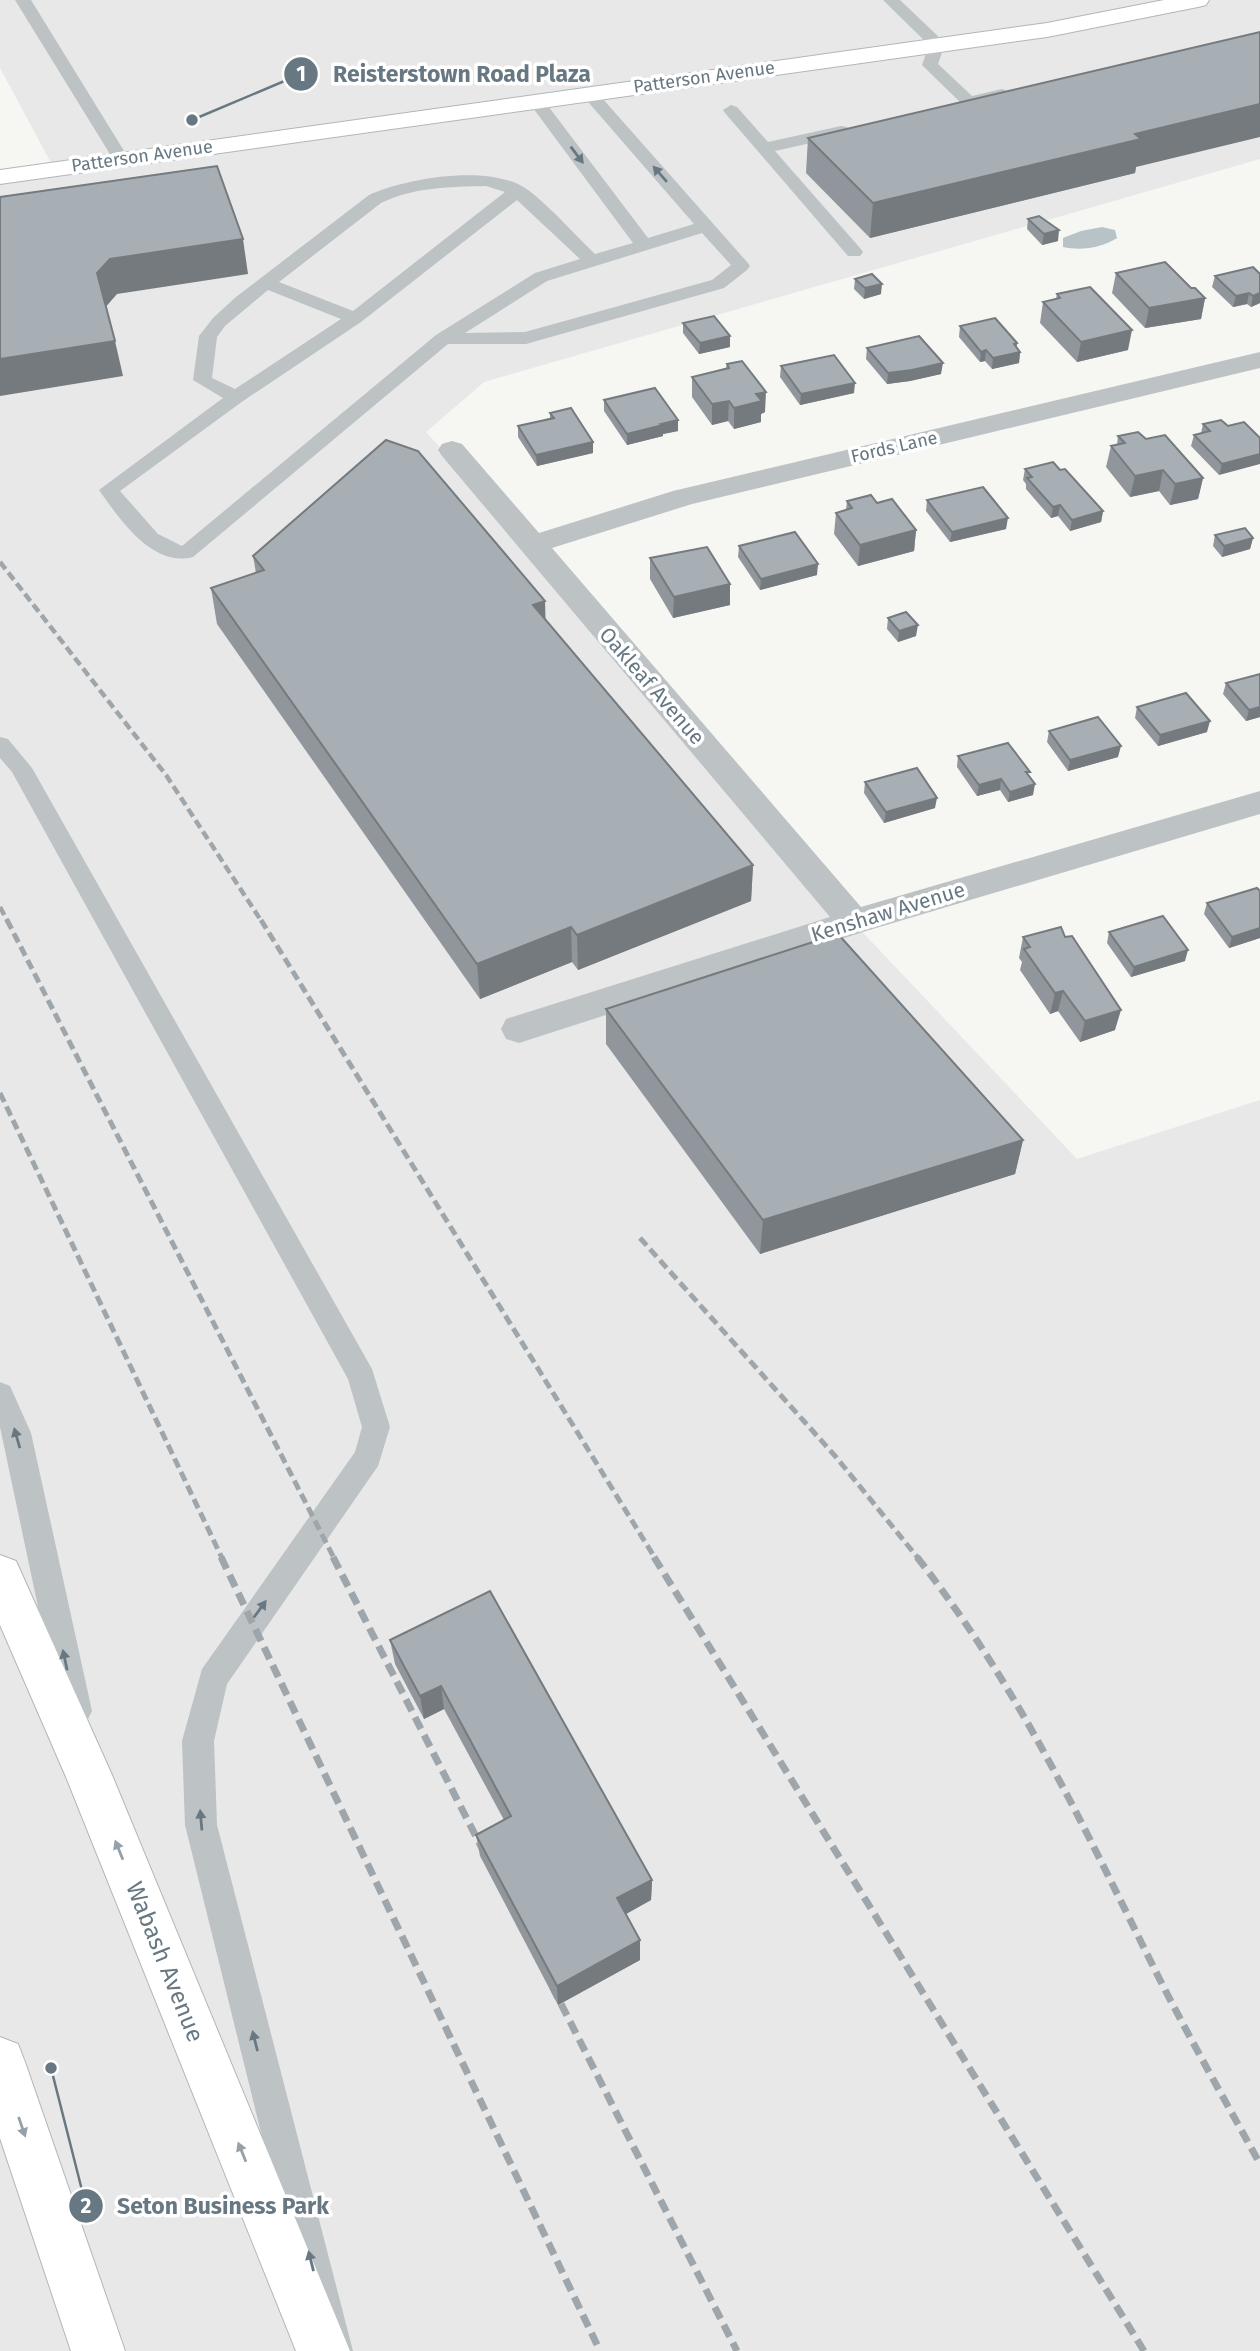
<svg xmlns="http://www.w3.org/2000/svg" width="1260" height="2351" viewBox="0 0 1260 2351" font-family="'Fira Sans',sans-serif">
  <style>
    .built { fill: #e7e8e7 }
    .water { fill: #b7c3c7 }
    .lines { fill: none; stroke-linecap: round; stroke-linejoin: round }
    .primary-casing { stroke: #b1b6ba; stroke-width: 2 }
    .service { fill: #bdc2c5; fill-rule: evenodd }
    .minor { fill: #bdc2c5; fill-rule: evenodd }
    .primary { fill: #fff; fill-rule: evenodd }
    .rail-far2 { stroke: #9fa6ab; stroke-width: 4.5; stroke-dasharray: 9 4.5; stroke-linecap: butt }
    .rail-far1 { stroke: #9fa6ab; stroke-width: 5; stroke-dasharray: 10 5; stroke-linecap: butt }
    .rail { stroke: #9fa6ab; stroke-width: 7; stroke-dasharray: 13 7; stroke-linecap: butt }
    .wall { fill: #90969b }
    .shaded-wall { fill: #757a7e }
    .building { fill: #a7afb4; stroke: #757a7e; stroke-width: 2 }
    .oneway { fill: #677883 }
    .oneway2 { fill: #95a0a8 }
    .labels { text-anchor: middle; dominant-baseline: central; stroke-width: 7; stroke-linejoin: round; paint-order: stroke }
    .far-street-label { font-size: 18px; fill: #677883; stroke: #fff }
    .street-label { font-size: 21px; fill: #677883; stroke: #fff }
    .near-street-label { font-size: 24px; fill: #677883; stroke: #fff }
    .leader { fill: none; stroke: #677883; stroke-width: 2.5 }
    .callout-dot { fill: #677883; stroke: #fff; stroke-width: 2.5 }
    .mark-label { font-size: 21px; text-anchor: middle; font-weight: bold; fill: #fff }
    .callout-label { font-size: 23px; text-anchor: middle; font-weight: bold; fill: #677883; stroke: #fff; stroke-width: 7; stroke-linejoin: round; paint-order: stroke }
  </style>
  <rect width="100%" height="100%" fill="#f6f6f3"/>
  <path class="built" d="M0,0H1260V159L484,382L426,432L638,667L852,921L1077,1159L1260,1100V2351H0V180L56,172L0,68Z"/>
  <path class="water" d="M1102,227L1115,230L1117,238C1101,248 1081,251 1063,247V238L1081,231Z"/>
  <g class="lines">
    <defs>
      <g id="primary">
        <path d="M1164,0H1209L1206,5L1198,7L1047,37L0,184V170L1047,23Z"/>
        <path d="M0,1555L16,1561L112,1775L350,2351H296L66,1777L0,1625Z"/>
        <path d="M0,2037L18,2044L25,2062L125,2351H71L0,2138Z"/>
      </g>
    </defs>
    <use href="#primary" class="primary-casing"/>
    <g class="service">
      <path d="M15,0H31L129,159L127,163H115L113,159Z"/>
      <path d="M883,0H900L943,41L945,44L938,64L972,96L1002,89L1008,91L1010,94L1008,97L969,107L963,105L922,65L929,45Z"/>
      <path d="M589,88L595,90L747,262L750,266L747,270L724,288L526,344H448L193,557C152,568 119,518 99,490L223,398L193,380L199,336L213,318L236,297L369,195C406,178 488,164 525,188C546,202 576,236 595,254L633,243L530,104L528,101L530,98H542L648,238L694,224L583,96L581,93L583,90ZM486,186L505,192L353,311L279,282L381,203C414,187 449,187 486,186ZM517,200L580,259L535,273L436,335L182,546L158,534L120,491L243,401L361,322ZM702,233L731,265L712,280L525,332L465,333L547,281ZM268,290L341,319L235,389L212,378L217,337L225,326Z"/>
      <path d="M731,105L737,107L768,142L841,126L847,127L849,131L847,135L775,151L860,248L863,252L860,256H848L725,113L723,110Z"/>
      <path d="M0,737L8,739L32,768L372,1369L390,1427L378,1466L227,1684L214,1741L217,1825L353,2351H315L185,1825L182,1741L202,1669L355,1452L362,1427L348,1379L12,772L0,758Z"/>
      <path d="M0,1382L10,1386L31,1433L92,1711L87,1721L76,1726L65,1721L60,1711L0,1427Z"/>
    </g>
    <path class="minor" d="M1260,352V368L692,504L552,548L861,907L1260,791V814L866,931L519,1043L506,1039L501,1029L506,1019L830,917L442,456L438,450L442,444L452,441L462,444L539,533L673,491Z"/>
    <use href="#primary" class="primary"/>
    <g class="rail-far2">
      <path d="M0,562L166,775L262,922"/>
      <path d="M0,907L8,922"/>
    </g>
    <g class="rail-far1">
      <path d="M7,920L334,1558"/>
      <path d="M261,920L655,1558"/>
      <path d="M0,1093L222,1558"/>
      <path d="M640,1238L836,1457L918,1558"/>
    </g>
    <g class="rail">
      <path d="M221,1557L600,2351"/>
      <path d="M333,1557L487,1858"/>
      <path d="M654,1557L1144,2351"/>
      <path d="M917,1557C1021,1690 1084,1828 1159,1978C1191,2041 1226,2102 1260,2164"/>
      <path d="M552,1986L737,2351"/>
    </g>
  </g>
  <g class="wall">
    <path d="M808,138L1136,167L1135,173L870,238L806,173Z"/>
    <path d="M1028,219L1058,241L1042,245L1027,229Z"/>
    <path d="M1116,273L1191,288L1205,298L1201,319L1145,328L1112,293Z"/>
    <path d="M1260,274V303L1251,307L1247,304L1233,307L1212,287L1215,276Z"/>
    <path d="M855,279L881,294L864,299L854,289Z"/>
    <path d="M1057,294L1128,350L1077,362L1040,323L1043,302L1056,299Z"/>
    <path d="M683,323L730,347L699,354L683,333Z"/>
    <path d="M960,326L1017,343L1016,347L1020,352L1019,363L992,369L985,361L980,362L959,337Z"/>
    <path d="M867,348L941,374L910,381L887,384L866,359Z"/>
    <path d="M727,364L765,412L761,414V422L734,429L728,421L712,425L692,397V377L726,368Z"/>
    <path d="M781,366L854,393L800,405L780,377Z"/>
    <path d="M604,400L678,420V431L663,434V436L627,445L604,411Z"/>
    <path d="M550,413L593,453L537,466L518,437V426L550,419Z"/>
    <path d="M1244,422L1219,475L1191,446L1194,435L1201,433L1203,424L1228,426Z"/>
    <path d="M1118,436L1146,439L1203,478L1198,499L1170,505L1159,491L1130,497L1106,467L1111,446L1117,445Z"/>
    <path d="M1025,469L1103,511L1101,522L1070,531L1058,516L1051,518L1026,489V484L1023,480Z"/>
    <path d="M927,500L1006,529L950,542L926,511Z"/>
    <path d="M847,501L877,503L916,530L914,551L858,566L834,534L836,513L846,510Z"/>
    <path d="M1215,535L1253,538L1250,549L1222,557L1213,546Z"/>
    <path d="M739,546L817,575L760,590L738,557Z"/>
    <path d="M253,556L545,601V619L753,865L751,901L578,970L572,962L480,999L217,624L211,588L256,573Z"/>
    <path d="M650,558L730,605L673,618L650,579Z"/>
    <path d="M888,618L916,636L898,642L887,629Z"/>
    <path d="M1260,674V717L1246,721L1223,694L1226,683Z"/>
    <path d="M1137,707L1207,732L1158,746L1135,718Z"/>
    <path d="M1049,731L1118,757L1068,771L1047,742Z"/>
    <path d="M958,756L1029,776L1033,795L1008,802L1000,790L977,796L957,767Z"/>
    <path d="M865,782L935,808L884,823L864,793Z"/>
    <path d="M1260,891V938L1229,948L1204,914L1207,903Z"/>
    <path d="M1109,932L1185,961L1131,977L1107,943Z"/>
    <path d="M1023,937H1065L1115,1030L1080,1042L1058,1011L1050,1014L1020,970L1022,962L1019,958Z"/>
    <path d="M606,1009L1023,1140L1015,1174L760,1254L606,1044Z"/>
    <path d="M390,1640L652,1880L651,1900L626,1914L640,1940V1960L558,2005L480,1856L476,1835L504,1820L444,1709L424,1719L395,1664Z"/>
  </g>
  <g class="shaded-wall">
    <path d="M1260,104V137L1136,167L1135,173L870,238L873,203L1135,134Z"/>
    <path d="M1059,230L1058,241L1042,245L1044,234Z"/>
    <path d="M243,239L248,274L117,294L104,309L97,273L110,259Z"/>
    <path d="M882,284L881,294L864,299L865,288Z"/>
    <path d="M1249,293L1247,304L1233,307L1236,296Z"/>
    <path d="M1260,293V303L1251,307L1253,296Z"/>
    <path d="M1205,298L1201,319L1145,328L1149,308Z"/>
    <path d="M1132,330L1128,350L1077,362L1081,342Z"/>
    <path d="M730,336V347L699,354L700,343Z"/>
    <path d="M115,341L123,376L0,396V359Z"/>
    <path d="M1017,343L1016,353L1020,352L1019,363L992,369L993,358L1014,344Z"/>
    <path d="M986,350L985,361L980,362L981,352Z"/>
    <path d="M943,363L941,374L910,381L887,384L888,373Z"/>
    <path d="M855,383L854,393L800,405L801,394Z"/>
    <path d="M766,392L765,412L761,414V422L734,429V408L756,394Z"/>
    <path d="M729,401L728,421L712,425V404Z"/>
    <path d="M678,420V431L663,434V436L627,445V434Z"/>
    <path d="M593,442V453L537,466L536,455Z"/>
    <path d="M1260,454V464L1219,475L1222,464Z"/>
    <path d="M1163,470L1159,491L1130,497L1135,476Z"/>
    <path d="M1203,478L1198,499L1170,505L1175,484Z"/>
    <path d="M1060,505L1058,516L1051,518L1053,507Z"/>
    <path d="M1103,511L1101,522L1070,531L1072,520Z"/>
    <path d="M1008,518L1006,529L950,542L952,532Z"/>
    <path d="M916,530L914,551L858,566L860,545Z"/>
    <path d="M1253,538L1250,549L1222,557L1224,546Z"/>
    <path d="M818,564L817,575L760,590L761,579Z"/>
    <path d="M730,584V605L673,618L674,597Z"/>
    <path d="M545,601L546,637L533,605Z"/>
    <path d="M918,625L916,636L898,642L899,631Z"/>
    <path d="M1260,707V717L1246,721L1249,710Z"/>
    <path d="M1210,721L1207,732L1158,746L1160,735Z"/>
    <path d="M1121,746L1118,757L1068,771L1070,760Z"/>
    <path d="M1001,779L1000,790L977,796L979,785Z"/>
    <path d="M1035,784L1033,795L1008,802L1010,792Z"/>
    <path d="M937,798L935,808L884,823L886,812Z"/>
    <path d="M753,865L751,901L578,970L577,935Z"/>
    <path d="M571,927L572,962L480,999L477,964Z"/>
    <path d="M1260,928V938L1229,948L1232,937Z"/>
    <path d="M1188,950L1185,961L1131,977L1134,967Z"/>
    <path d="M1063,991L1058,1011L1050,1014L1055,993Z"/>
    <path d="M1121,1010L1115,1030L1080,1042L1085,1021Z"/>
    <path d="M1023,1140L1015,1174L760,1254L763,1220Z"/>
    <path d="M441,1686L444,1709L424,1719L420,1696Z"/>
    <path d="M652,1880L651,1900L617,1919V1898Z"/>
    <path d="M640,1940V1960L558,2005L557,1986Z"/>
  </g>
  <g class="building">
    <path d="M1260,32V104L1135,134L1141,139L873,203L808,138Z"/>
    <path d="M217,166L243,239L110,259L97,273L115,341L0,359V197Z"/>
    <path d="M1039,216L1059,230L1044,234L1028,219Z"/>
    <path d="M1165,262L1191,288H1195L1205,298L1149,308L1116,273Z"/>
    <path d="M1253,267L1260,274V293L1253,296L1249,293L1236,296L1215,276Z"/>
    <path d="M872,274L882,284L865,288L855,279Z"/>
    <path d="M1090,287L1132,330L1081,342L1043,302L1060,298L1057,294Z"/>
    <path d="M714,316L730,336L700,343L683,323Z"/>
    <path d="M995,318L1017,343L1014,344L1020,352L993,358L986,350L981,352L960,326Z"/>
    <path d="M919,336L943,363L912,370L888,373L867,348Z"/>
    <path d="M834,355L855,383L801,394L781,366Z"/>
    <path d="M742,361L766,392L756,394L762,401L734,408L729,401L712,404L692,377L729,368L727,364Z"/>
    <path d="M655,388L678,420L661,424L663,425L627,434L604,400Z"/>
    <path d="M571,408L593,442L536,455L518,426L554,418L550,413Z"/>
    <path d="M1221,420L1228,426L1244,422L1260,438V454L1222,464L1194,435L1210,431L1203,424Z"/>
    <path d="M1138,432L1146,439L1165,435L1203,478L1175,484L1163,470L1135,476L1111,446L1125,443L1118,436Z"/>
    <path d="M386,440L418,451L545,601L533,605L753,865L577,935L571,927L477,964L211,588L264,570L253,556Z"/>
    <path d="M1053,462L1060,470L1065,469L1103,511L1072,520L1060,505L1053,507L1027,478L1032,477L1025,469Z"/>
    <path d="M983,487L1008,518L952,532L927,500Z"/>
    <path d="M871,495L877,503L892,499L916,530L860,545L836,513L852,508L847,501Z"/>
    <path d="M1245,528L1253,538L1224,546L1215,535Z"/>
    <path d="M795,532L818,564L761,579L739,546Z"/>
    <path d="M707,547L730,584L674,597L650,558Z"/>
    <path d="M906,612L918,625L899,631L888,618Z"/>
    <path d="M1260,674V707L1249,710L1226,683Z"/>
    <path d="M1186,693L1210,721L1160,735L1137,707Z"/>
    <path d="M1098,717L1121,746L1070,760L1049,731Z"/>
    <path d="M1008,743L1030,772H1026L1035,784L1010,792L1001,779L979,785L958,756Z"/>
    <path d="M917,768L937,798L886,812L865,782Z"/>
    <path d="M1257,888L1260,891V928L1232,937L1207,903Z"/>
    <path d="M1163,916L1188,950L1134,967L1109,932Z"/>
    <path d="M1061,927L1065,937L1072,936L1121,1010L1085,1021L1063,991L1055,993L1024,949L1030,947L1023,937Z"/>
    <path d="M838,934L1023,1140L763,1220L606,1009Z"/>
    <path d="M490,1591L652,1880L617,1898L640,1940L557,1986L476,1835L511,1816L441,1686L420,1696L390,1640Z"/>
  </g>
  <defs><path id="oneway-solid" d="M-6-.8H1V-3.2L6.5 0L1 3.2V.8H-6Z" transform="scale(1.75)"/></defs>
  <g class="oneway">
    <use href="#oneway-solid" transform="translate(577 155) rotate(53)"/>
    <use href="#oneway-solid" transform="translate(660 174) rotate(-131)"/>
    <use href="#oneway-solid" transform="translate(17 1438) rotate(-106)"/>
    <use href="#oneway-solid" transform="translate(260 1609) rotate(-54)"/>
    <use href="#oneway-solid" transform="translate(65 1660) rotate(-102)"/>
    <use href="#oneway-solid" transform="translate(201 1820) rotate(-95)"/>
    <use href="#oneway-solid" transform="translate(255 2041) rotate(-104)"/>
    <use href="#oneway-solid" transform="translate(311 2261) rotate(-104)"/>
  </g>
  <g class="oneway2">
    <use href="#oneway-solid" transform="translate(119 1850) rotate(-112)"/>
    <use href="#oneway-solid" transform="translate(22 2127) rotate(71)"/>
    <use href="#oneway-solid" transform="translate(242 2152) rotate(-112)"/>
  </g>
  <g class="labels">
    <g class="far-street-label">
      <text transform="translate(704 77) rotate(-8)">Patterson Avenue</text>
      <text transform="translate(142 156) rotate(-8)">Patterson Avenue</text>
      <text transform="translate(894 447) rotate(-13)">Fords Lane</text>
    </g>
    <g class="street-label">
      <text transform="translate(652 686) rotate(49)">Oakleaf Avenue</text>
      <text transform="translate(888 912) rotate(-17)">Kenshaw Avenue</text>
    </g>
    <g class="near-street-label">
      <text transform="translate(165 1962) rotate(68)">Wabash Avenue</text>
    </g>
  </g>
  <path class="leader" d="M192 120L301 74M51 2068L86 2206"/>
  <g class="callout-dot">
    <circle cx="192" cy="120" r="7"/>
    <circle cx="51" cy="2068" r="7"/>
    <circle cx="301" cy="74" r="18"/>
    <circle cx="86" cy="2206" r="18"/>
  </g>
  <g class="mark-label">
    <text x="301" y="81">1</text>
    <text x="86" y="2213">2</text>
  </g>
  <g class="callout-label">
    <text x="462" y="82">Reisterstown Road Plaza</text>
    <text x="223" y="2214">Seton Business Park</text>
  </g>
</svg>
